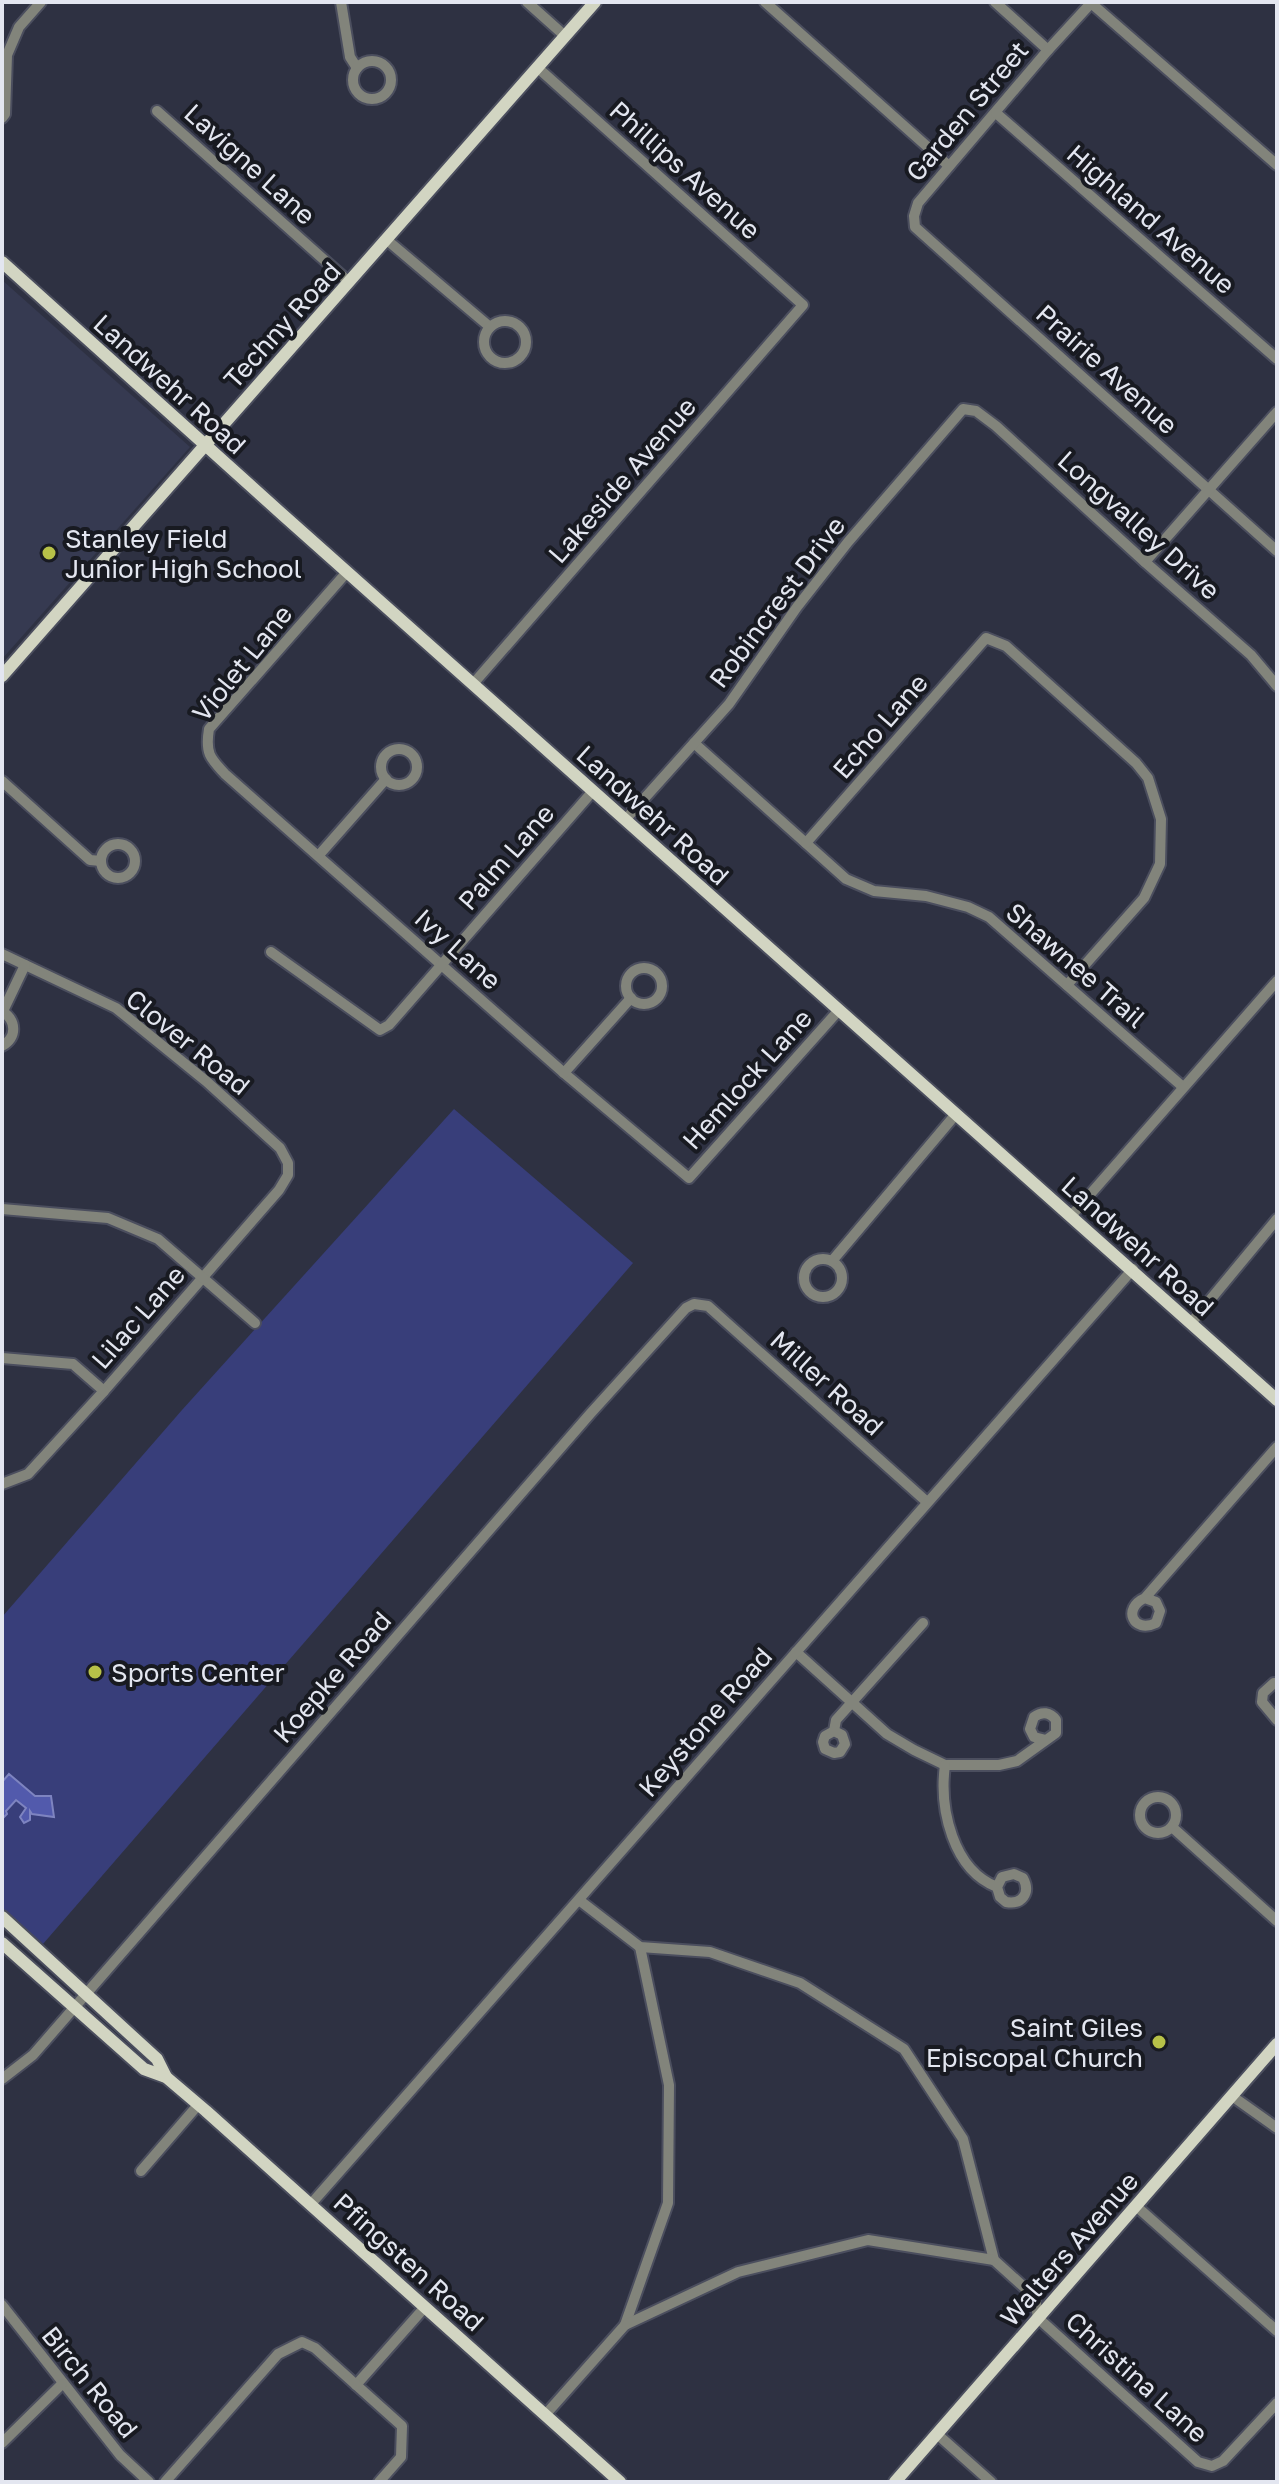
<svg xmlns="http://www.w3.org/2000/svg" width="1279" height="2484" viewBox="0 0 1279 2484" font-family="'Golos Text',sans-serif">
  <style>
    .built { fill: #363a51 }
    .green { fill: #383e7a }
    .water { fill: #525aac; stroke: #7e84c0; stroke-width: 2 }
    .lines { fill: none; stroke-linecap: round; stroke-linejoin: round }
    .minor-casing { stroke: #4b4e5e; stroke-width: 14 }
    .major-casing { stroke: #4b4e5e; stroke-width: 16 }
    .minor { stroke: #82847b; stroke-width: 10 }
    .major { stroke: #d2d5c2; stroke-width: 12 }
    .poi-dot { fill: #b7c148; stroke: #181a21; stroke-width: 3 }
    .labels { text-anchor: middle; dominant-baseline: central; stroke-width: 8; stroke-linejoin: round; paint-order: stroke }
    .street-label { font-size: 26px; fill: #e3e6f0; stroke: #181a21 }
    .poi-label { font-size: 26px; fill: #e3e6f0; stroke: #181a21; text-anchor: start }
  </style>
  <rect width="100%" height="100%" fill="#2e3142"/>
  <path class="built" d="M2,280L190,447L2,659Z"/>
  <path class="green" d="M454,1109L633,1263L43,1944L2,1909V1617L182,1410Z"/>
  <path class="water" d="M9,1774L35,1796H51L54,1817L32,1814L30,1811V1820L24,1823L20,1817L26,1808L16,1800L6,1811L7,1814L4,1817L2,1815V1782Z"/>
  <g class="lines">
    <defs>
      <g id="minor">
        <path d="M341,2L350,57L357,68"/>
        <path d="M527,2L565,36"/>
        <path d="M765,2L949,166"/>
        <path d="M995,2L1048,50"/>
        <path d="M1092,2L1048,50L918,203L914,216L915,227L1277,551"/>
        <path d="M1091,3L1277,165"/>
        <circle cx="372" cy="80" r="19"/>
        <path d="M157,111L349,282"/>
        <path d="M996,113L1277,359"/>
        <path d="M2,118L5,114L7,55L19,27L41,2"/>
        <path d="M387,240L490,327"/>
        <circle cx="505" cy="342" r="21"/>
        <path d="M1145,562L1277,412"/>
        <path d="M347,572L209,729C205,753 210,758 225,774L564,1073L689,1178L839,1010"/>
        <path d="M473,684L803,305L538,68"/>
        <path d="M694,743L846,879L874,891L926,896L968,907L989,917L1183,1087"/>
        <circle cx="399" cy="767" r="18"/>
        <path d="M2,781L90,860L101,861"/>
        <path d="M625,820L729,704L797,607L848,542L963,409L976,411L996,426L1145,562L1251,655L1277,686"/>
        <path d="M806,843L986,638L1006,646L1136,763L1148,778L1161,819L1160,864L1144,898L1067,985"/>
        <circle cx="118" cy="861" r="17"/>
        <path d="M319,855L386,779"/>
        <path d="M271,952L380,1030L389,1025L593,791"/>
        <path d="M2,954L116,1008L206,1081L280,1148L288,1163V1175L279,1190L104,1391L28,1474L2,1484"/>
        <circle cx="644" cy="986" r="18"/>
        <path d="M2,1011C17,1021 17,1037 2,1046"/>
        <path d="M3,1011L25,965"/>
        <path d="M564,1073L631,998"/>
        <path d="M2,1209L108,1218L158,1239L255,1323"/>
        <path d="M1072,1215L1277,981"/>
        <circle cx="823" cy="1278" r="19"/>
        <path d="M832,1261L956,1114"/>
        <path d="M1191,1323L1277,1219"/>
        <path d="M2,1358L73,1364L104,1391"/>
        <path d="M1145,1598L1156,1602L1160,1611L1156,1623C1133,1634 1122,1608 1145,1598L1277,1447"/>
        <path d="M796,1652L887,1734L914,1750L945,1765H999L1017,1761L1056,1733V1720C1050,1712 1042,1711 1034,1717L1030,1729L1034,1737L1046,1740"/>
        <path d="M1277,1683H1274L1263,1693L1262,1702L1277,1720"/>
        <path d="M834,1731L842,1735L845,1744L840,1752L834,1753L825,1749L823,1742L825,1736L834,1731L836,1720L923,1623"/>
        <path d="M945,1765C939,1809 953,1870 997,1887L1000,1897L1006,1902C1022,1905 1031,1893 1023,1878L1014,1874L1002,1877L997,1887"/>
        <circle cx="1158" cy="1815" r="18"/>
        <path d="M1172,1827L1277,1921"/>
        <path d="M579,1900L640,1947L710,1952L800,1983L904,2049L963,2139L994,2260L1035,2297L1038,2318L1198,2462L1212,2466L1223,2461L1277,2403"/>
        <path d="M2,2079L33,2055L590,1414L686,1308L694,1304L708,1306L927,1502"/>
        <path d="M1232,2096L1277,2128"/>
        <path d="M141,2171L198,2105"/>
        <path d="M311,2204L1133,1269"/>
        <path d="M1136,2206L1277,2331"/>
        <path d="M2,2305L120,2455L149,2482"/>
        <path d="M625,2325L668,2203L669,2085L640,1947"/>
        <path d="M356,2385L425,2307"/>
        <path d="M546,2414L625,2325L738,2272L868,2240L994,2260"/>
        <path d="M937,2434L991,2482"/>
        <path d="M2,2443L62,2384"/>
        <path d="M165,2482L278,2354L302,2342L315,2348L402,2426L401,2457L379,2482"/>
      </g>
      <g id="major">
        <path d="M2,262L283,515L1277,1400"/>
        <path d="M2,676L595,2"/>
        <path d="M2,1917L157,2059L166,2077"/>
        <path d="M2,1943L144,2069L166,2077L206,2111L620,2482"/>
        <path d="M895,2482L1277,2044"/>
      </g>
    </defs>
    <use href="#minor" class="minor-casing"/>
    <use href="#major" class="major-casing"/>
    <use href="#minor" class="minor"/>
    <use href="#major" class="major"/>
  </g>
  <g class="poi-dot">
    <circle cx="49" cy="553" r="8"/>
    <circle cx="95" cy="1672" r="8"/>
    <circle cx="1159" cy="2042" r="8"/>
  </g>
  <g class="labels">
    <g class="street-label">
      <text transform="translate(967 111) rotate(-50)">Garden Street</text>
      <text transform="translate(250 164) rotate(42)">Lavigne Lane</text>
      <text transform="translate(685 170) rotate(42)">Phillips Avenue</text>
      <text transform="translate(1151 219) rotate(41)">Highland Avenue</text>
      <text transform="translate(282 325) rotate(-48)">Techny Road</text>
      <text transform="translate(1107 369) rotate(42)">Prairie Avenue</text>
      <text transform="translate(170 384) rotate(42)">Landwehr Road</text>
      <text transform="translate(622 480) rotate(-49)">Lakeside Avenue</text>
      <text transform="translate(1139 525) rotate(42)">Longvalley Drive</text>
      <text transform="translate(777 602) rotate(-53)">Robincrest Drive</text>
      <text transform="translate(242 663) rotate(-51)">Violet Lane</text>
      <text transform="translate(880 726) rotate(-49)">Echo Lane</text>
      <text transform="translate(653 815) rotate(42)">Landwehr Road</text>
      <text transform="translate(506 857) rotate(-49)">Palm Lane</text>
      <text transform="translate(458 949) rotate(42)">Ivy Lane</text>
      <text transform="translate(1076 965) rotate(41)">Shawnee Trail</text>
      <text transform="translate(188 1042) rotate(39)">Clover Road</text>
      <text transform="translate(747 1079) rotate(-48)">Hemlock Lane</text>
      <text transform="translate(1138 1246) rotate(42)">Landwehr Road</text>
      <text transform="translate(138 1317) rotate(-49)">Lilac Lane</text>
      <text transform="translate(827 1383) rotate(42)">Miller Road</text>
      <text transform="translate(332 1677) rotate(-49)">Koepke Road</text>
      <text transform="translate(705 1722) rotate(-49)">Keystone Road</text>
      <text transform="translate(1069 2249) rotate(-49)">Walters Avenue</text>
      <text transform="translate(409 2262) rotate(42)">Pfingsten Road</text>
      <text transform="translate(1137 2377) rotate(42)">Christina Lane</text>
      <text transform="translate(90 2382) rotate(51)">Birch Road</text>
    </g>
    <g class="poi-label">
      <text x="65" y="538">Stanley Field<tspan x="65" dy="30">Junior High School</tspan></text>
      <text x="111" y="1672">Sports Center</text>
      <text x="1143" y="2027" text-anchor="end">Saint Giles<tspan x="1143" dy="30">Episcopal Church</tspan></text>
    </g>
  </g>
  <rect width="1279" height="2484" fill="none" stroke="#e3e6f0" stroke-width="8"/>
</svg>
